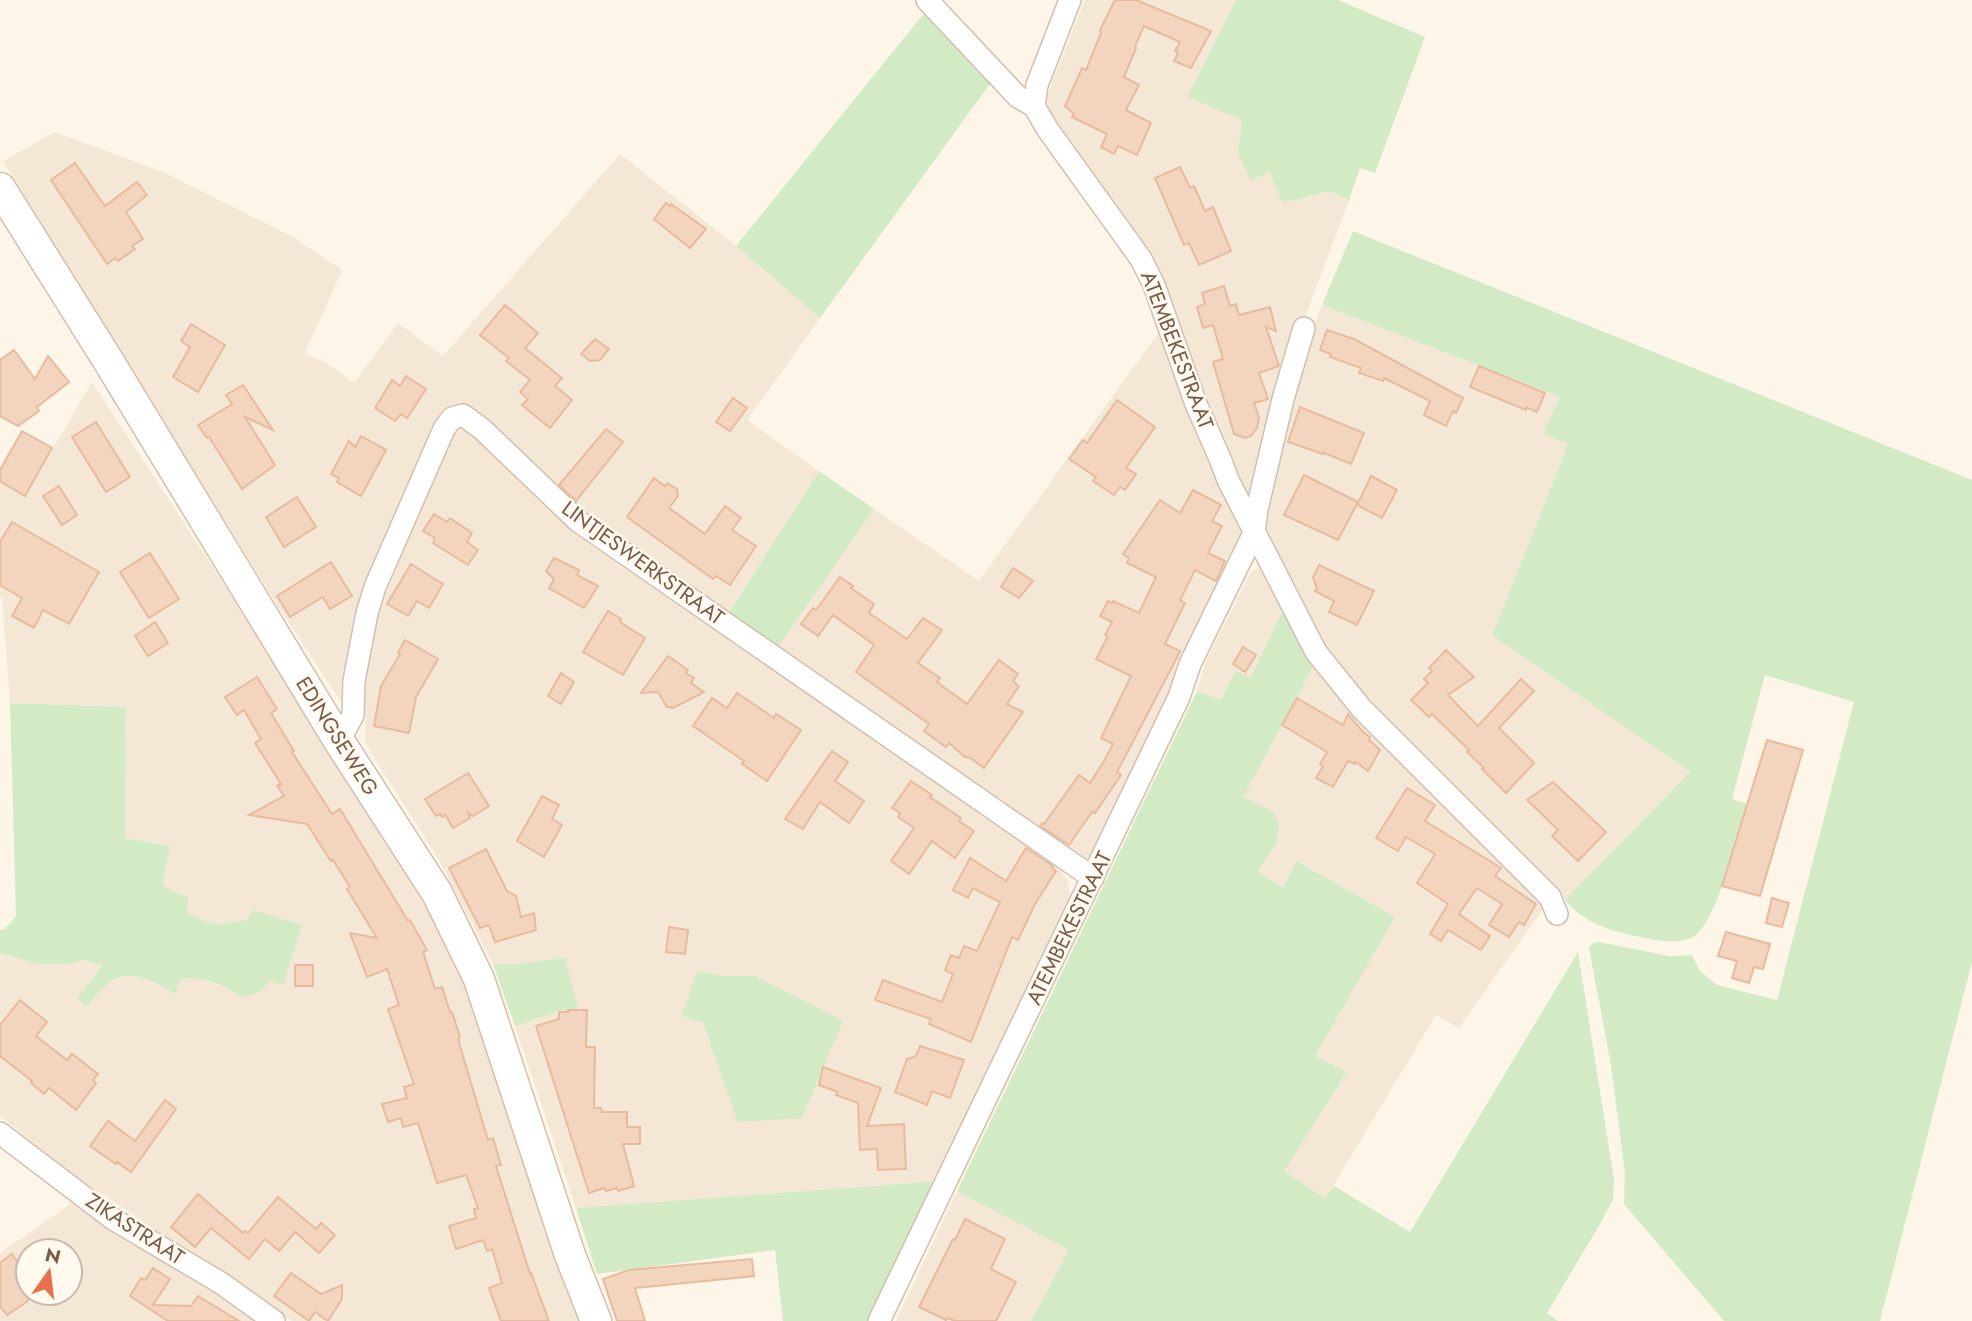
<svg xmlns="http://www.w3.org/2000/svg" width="1972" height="1321" viewBox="0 0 1972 1321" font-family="Jost,sans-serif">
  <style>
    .residential { fill: #f5e7d5; fill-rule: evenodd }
    .green { fill: #d3ebc5 }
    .building { fill: #f3d4be; stroke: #e6bb9e; stroke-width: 2 }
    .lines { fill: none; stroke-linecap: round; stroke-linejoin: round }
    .street-casing { stroke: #d1bfaf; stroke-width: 24 }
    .secondary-casing { stroke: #d4bfad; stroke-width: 33 }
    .street { stroke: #fff; stroke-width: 21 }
    .secondary { stroke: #fff; stroke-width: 30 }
    .labels { text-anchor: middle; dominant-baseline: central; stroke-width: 5; stroke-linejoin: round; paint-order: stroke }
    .street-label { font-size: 21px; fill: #775b4b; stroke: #fff9ee }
  </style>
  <rect width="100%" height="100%" fill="#fdf5e7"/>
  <g class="residential">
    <path d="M1085,0H1236L1187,97L1242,120L1269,171L1283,202L1329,191L1349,200L1303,322L1253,498L1246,496L1207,408L1181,329L1153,264L1057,126L1049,111L1047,100L1049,90Z"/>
    <path d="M55,132L165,173L296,239L342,270L305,353L331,366L354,383L398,323L443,356L620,154L736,246L820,318L747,420L819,471L728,614L578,513L462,405L376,580L347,701L343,703L337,696L272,597L3,161Z"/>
    <path d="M1322,305L1560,397L1568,444L1492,635L1690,772L1565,900L1430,767L1369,702L1327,648L1268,534L1265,521L1283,434L1312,332Z"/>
    <path d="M1162,328L1248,526L1096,852L1087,860L1082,861L777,649L874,509L979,581Z"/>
    <path d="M92,382L371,810L444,931L473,993L583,1321H292L222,1270L178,1245L77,1177L0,1116V953L56,963L69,964L84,960L103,965L77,998L120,977L131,975L142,977L176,994L180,979H203L226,987L242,998L254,910L246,920L223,924L202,922L187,912L189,897L174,892L163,884L170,846L125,838L126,707L10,703L2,597H0V481L25,496Z"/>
    <path d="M465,429L473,431L754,651L1053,863L1067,879L1071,897L938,1181L576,1208L515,1026L563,1010L565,959L516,964H493L438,858L365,743L366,675L371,643L381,606L451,435L459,430ZM697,971L726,976H755L739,1122L701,1022Z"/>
    <path d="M1266,567L1286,604L1251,678L1221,700L1197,691L1205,663L1252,570Z"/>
    <path d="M1316,660L1546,905L1459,1028L1436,1015L1326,1198L1283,1171L1347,1073L1314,1056L1394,917L1298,861L1283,887L1256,872L1276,842L1242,798L1297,698Z"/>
    <path d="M957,1191L1070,1250L1031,1321H896Z"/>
    <path d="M72,1203L194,1277L257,1321H0V1253ZM28,1251H70V1293H28Z"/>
  </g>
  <g class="green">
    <path d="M1236,0H1338L1425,37L1375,173L1360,168L1349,200L1329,191L1283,203L1269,172L1251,180L1238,153L1242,120L1187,97Z"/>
    <path d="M929,7L995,77L820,318L736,246Z"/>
    <path d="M1353,231L1972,480V962L1880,1321H1724L1624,1204L1625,1174L1611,1065L1589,948L1593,943L1599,942L1669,956L1692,955L1700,971L1717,985L1777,1000L1854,702L1765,675L1732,799L1747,804C1738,832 1717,924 1693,937C1676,946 1653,939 1635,936C1608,930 1583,922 1565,900L1690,772L1492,635L1568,444L1544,433L1560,397L1322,305Z"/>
    <path d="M819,471L874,509L777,649L728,614Z"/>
    <path d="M1286,604L1316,660L1297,698L1243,797L1273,812L1279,822L1277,842L1257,872L1283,887L1297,861L1395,917L1315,1056L1347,1072L1284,1171L1325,1198L1334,1186L1410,1232L1578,952L1614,1180L1613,1200L1600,1224L1547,1313L1558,1321H1031L1069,1250L957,1191L1197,691L1221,700L1236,671L1251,677Z"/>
    <path d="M10,703L126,707L125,838L170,846L163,884L174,892L189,897L187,912C210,927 220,925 246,920L253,910L302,925L283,985L268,981L262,991L242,998C219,982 208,978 180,979L176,994C156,984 131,965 109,983C101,989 93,999 86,1007L77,998L103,965L84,960L69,964H38L0,953V930L5,929L16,916Z"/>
    <path d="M565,958L579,1011L563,1010L515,1026L493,964H516Z"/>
    <path d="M697,971L726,976H755L843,1021L802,1118L738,1122L702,1022L682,1016Z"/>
    <path d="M938,1181L869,1321H783L775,1250L597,1274L576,1208Z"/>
  </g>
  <g class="building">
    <path d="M1115,0H1136L1211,31L1191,68L1174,61L1178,53L1175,51L1180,42L1144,26L1135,46L1136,48L1124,77L1139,85L1126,110L1151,123L1137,155L1118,146L1114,154L1101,147L1107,134L1072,117L1074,114L1065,106L1082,68L1086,70L1101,33L1100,30Z"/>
    <path d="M75,163L105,206L137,182L147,195L126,212L143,239L132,246L135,249L118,261L115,258L107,264L51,180Z"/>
    <path d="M1180,167L1190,188L1194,186L1205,211L1213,207L1231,251L1199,265L1189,243L1184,245L1155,178Z"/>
    <path d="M666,203L670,206L671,204L706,229L690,248L654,219Z"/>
    <path d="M1224,286L1230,306L1236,304L1239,315L1270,307L1276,331L1266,327L1279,366L1259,373L1268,399L1254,403L1259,418L1257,428L1251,436L1245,438L1234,434L1213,362L1223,359L1213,325L1203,328L1197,307L1205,304L1202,293Z"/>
    <path d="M505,305L538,333L525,348L562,378L555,386L572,400L550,428L522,405L528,399L520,392L530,380L506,361L509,358L480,335Z"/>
    <path d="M191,324L225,345L198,392L173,377L190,347L181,341Z"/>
    <path d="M1327,330L1354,339L1463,398L1456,413L1453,411L1446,426L1424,415L1430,401L1384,378L1383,381L1359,373L1361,368L1330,357L1331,354L1320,350Z"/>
    <path d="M595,339L609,349L600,360L590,361L581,354Z"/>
    <path d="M14,350L35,379L48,356L69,382L37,407L39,411L18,426L0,416V360Z"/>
    <path d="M1479,366L1545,393L1537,412L1526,407V410L1470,387Z"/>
    <path d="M406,376L426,389L407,418L401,414L395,421L375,408L392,380L400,386Z"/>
    <path d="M243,385L273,430L245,417L275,465L242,489L209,437L207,438L198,425L232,404L226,395Z"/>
    <path d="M733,398L747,408L730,431L716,422Z"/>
    <path d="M1117,400L1155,427L1126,468L1136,474L1125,490L1120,487L1114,495L1093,481L1096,477L1069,459L1083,440L1087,443Z"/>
    <path d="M1300,407L1364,433L1351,464L1324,453L1323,454L1288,442Z"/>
    <path d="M96,422L130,477L106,492L72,437Z"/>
    <path d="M606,429L623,442L576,501L559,485Z"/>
    <path d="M22,431L52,448L25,496L0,481V470Z"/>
    <path d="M361,436L386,450L361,496L337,482L339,478L331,474L349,441L355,447Z"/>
    <path d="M1304,475L1358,502L1338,540L1284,515Z"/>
    <path d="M1371,476L1397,490L1382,518L1357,505Z"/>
    <path d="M654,478L665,486L667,483L677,489L678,496L669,508L705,534L725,506L741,518L732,530L756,546L730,585L716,576L713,579L627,517Z"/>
    <path d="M59,486L77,515L62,525L43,496Z"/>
    <path d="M1193,490L1221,505L1212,521L1222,526L1208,553L1225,561L1216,581L1195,570L1180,600L1185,603L1165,644L1180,651L1172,667L1117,772L1121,775L1095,813L1092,812L1069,845L1040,826L1042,823L1044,824L1079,775L1090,783L1104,761L1113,744L1101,738L1131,676L1096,659L1108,636L1105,635L1112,622L1100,616L1108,601L1112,603L1113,601L1139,613L1156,577L1127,563L1129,558L1123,554L1160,500L1180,513Z"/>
    <path d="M297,497L316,527L284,547L266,517Z"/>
    <path d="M434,514L447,522L450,518L472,533L467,542L478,550L468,565L433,543L435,538L423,531Z"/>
    <path d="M12,522L99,572L69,624L43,610L34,628L12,616L22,598L0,585V542Z"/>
    <path d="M150,553L179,599L149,618L120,572Z"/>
    <path d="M554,558L579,570L577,575L598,586L584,608L549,588L554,579L546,571Z"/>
    <path d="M331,562L352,596L330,609L323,597L290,617L277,596Z"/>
    <path d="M411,564L443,584L429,608L417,601L408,616L387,604Z"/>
    <path d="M1319,565L1374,591L1357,625L1329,612L1334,601L1315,591L1317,589L1313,577Z"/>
    <path d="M1013,568L1033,581L1019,598L1001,587Z"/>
    <path d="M840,577L853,586L851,588L874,604L869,613L907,639L923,618L942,630L918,663L940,678L937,682L967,704L999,660L1018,674L1013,681L1019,686L1007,704L1023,712L984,768L970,758L965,757L949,743L946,747L924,731L929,724L856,672L874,645L833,615L818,636L801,624L813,608L816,610Z"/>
    <path d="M608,611L621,619L620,622L645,638L623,675L583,652Z"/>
    <path d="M155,622L168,643L148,656L135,636Z"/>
    <path d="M405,640L438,659L416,697L409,733L374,726L381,686L400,654L398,653Z"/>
    <path d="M1243,647L1256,655L1245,672L1233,664Z"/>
    <path d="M1446,650L1474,677L1448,695L1478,726L1521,679L1534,691L1499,728L1534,763L1506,793L1482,769L1484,768L1467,752L1469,750L1432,714L1429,717L1411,700L1428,683L1424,679L1432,671L1429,668Z"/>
    <path d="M668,656L688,670L686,673L694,678L691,683L704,692L673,708L667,707L658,692L641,693Z"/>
    <path d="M561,673L574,682L561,704L548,696Z"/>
    <path d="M257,677L277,709L271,713L294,751L292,752L332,814L340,809L408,921L410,920L427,950L423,952L435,989L442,987L450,1012H452L460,1037L458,1038L460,1046L488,1140L493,1138L501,1165L496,1166L530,1274L531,1273L549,1321H501L489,1288L502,1283L492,1249L487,1251L483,1240L456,1249L449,1226L476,1218L474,1209L478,1208L466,1175L437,1183L418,1123L403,1127L401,1118L388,1122L382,1104L407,1098L404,1087L414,1084L388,1009L399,1005L387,969L367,977L350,933L377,938L347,889L350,887L333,860L331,861L325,852L307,824L249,815L284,796L277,786L281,784L255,743L261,739L244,710L237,715L225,697Z"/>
    <path d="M737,693L774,718L776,714L801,730L767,781L742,764L744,761L693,726L712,698L727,708Z"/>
    <path d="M1297,698L1343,725L1348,714L1362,731L1370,737L1369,740L1380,750L1368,771L1356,762L1355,764L1348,761L1333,787L1316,778L1323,766L1320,764L1327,752L1282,725Z"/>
    <path d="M1767,740L1803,750L1760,896L1722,886Z"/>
    <path d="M832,751L848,762L835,781L864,801L849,823L820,802L803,829L785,819Z"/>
    <path d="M468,773L489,806L473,816L468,813L470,818L453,828L445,815L442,817L440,814L436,816L425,799Z"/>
    <path d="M911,781L932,795L930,797L961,818L959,821L974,831L955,858L932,841L909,874L891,861L914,828L898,817L900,813L892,808Z"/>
    <path d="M1553,782L1606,832L1578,861L1552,836L1558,830L1527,800Z"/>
    <path d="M1407,788L1435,805L1425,821L1501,868L1495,876L1536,904L1524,925L1519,922L1509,937L1489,925L1502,904L1477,888L1459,914L1490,936L1481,950L1448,930L1441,941L1430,934L1448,904L1417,883L1435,854L1406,837L1398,851L1376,838Z"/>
    <path d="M542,796L559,805L552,819L562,825L544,857L517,841Z"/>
    <path d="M1026,848L1053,866L1052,868L1056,871L1035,904L1018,940L1012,937L971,1042L929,1024L931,1019L875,1000L883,980L942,1002L953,974L945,970L951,955L959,958L964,946L977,951L1000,902L973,888L968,898L953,890L970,858L1006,881Z"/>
    <path d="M486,849L507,891L516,896L521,917L534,913L536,930L495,942L489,925L480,928L449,868Z"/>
    <path d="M1772,898L1789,903L1782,927L1766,923Z"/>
    <path d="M669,927L688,930L685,954L666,952Z"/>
    <path d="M1726,932L1770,944L1763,969L1754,967L1749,983L1732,978L1737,961L1718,956Z"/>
    <rect x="295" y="965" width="18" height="21"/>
    <path d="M20,1000L47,1022L36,1036L67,1060L72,1054L98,1074L93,1080L96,1083L76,1110L49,1088L44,1094L31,1083L32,1081L0,1056V1025Z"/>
    <path d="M568,1010H587L586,1047H595L594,1108H601L602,1112H627V1127H640V1144H623L634,1186L618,1191L617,1188L606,1191L604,1188L589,1193L536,1026L559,1019V1012H568Z"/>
    <path d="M920,1046L964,1060L950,1098L932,1091L927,1105L895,1092L907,1059L916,1056Z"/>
    <path d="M823,1067L881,1088L867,1126L904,1124L906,1169L878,1170L877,1149L860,1150L858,1103L836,1095L838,1092L819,1085Z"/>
    <path d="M165,1100L176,1109L131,1172L117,1162L116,1164L90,1146L108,1121L135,1141Z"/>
    <path d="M198,1194L243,1233L245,1231L248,1233L278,1197L316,1229L321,1223L335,1235L319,1253L295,1232L279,1251L265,1239L249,1259L211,1228L195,1247L171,1227Z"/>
    <path d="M965,1219L1005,1239L991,1269L1016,1282L996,1321H956L947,1318L946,1320L919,1307L953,1239L955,1240Z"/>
    <path d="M12,1254L28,1277V1301L7,1315L0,1306V1263Z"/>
    <path d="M752,1259L754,1276L635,1288L645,1321H617L603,1279L629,1270Z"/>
    <path d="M153,1268L170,1279L153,1305L191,1306L198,1296L239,1321H168L130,1296L141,1278L145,1280Z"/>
    <path d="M291,1273L321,1294L342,1285V1299L328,1321L315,1312L309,1321L274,1296Z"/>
  </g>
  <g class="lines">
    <defs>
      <g id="street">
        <path d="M927,0L1018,97L1034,106L1048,130L1141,259L1154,285L1196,404L1221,461L1228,480L1316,652L1362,709L1550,897L1557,914"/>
        <path d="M1034,106L1037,85L1070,0"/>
        <path d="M339,741L353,715L354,681L367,613L375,587L444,429L452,418L463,415L482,429L578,521L1093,878"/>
        <path d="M0,1133L113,1219L221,1283L274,1321"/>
        <path d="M879,1321L1179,697L1190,664L1254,533L1257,509L1283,399L1304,328"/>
      </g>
      <path id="secondary" d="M0,188L109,362L339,741L437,893L479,979L570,1255L596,1321"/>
    </defs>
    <use href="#street" class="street-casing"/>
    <use href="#secondary" class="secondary-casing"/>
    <use href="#street" class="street"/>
    <use href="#secondary" class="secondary"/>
  </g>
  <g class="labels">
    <g class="street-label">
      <text transform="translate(1177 350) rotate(69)">ATEMBEKESTRAAT</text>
      <text transform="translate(643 563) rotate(36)">LINTJESWERKSTRAAT</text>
      <text transform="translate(337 736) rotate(58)">EDINGSEWEG</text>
      <text transform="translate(1069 928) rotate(-64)">ATEMBEKESTRAAT</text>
      <text transform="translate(135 1229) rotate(33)">ZIKASTRAAT</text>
    </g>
  </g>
  <g transform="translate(49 1272) rotate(14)"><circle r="33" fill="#fff9ee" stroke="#c9baad" stroke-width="2"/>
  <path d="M0-5L12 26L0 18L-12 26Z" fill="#e8714b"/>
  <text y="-10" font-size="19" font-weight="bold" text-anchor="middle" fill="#775b4b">N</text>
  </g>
</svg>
